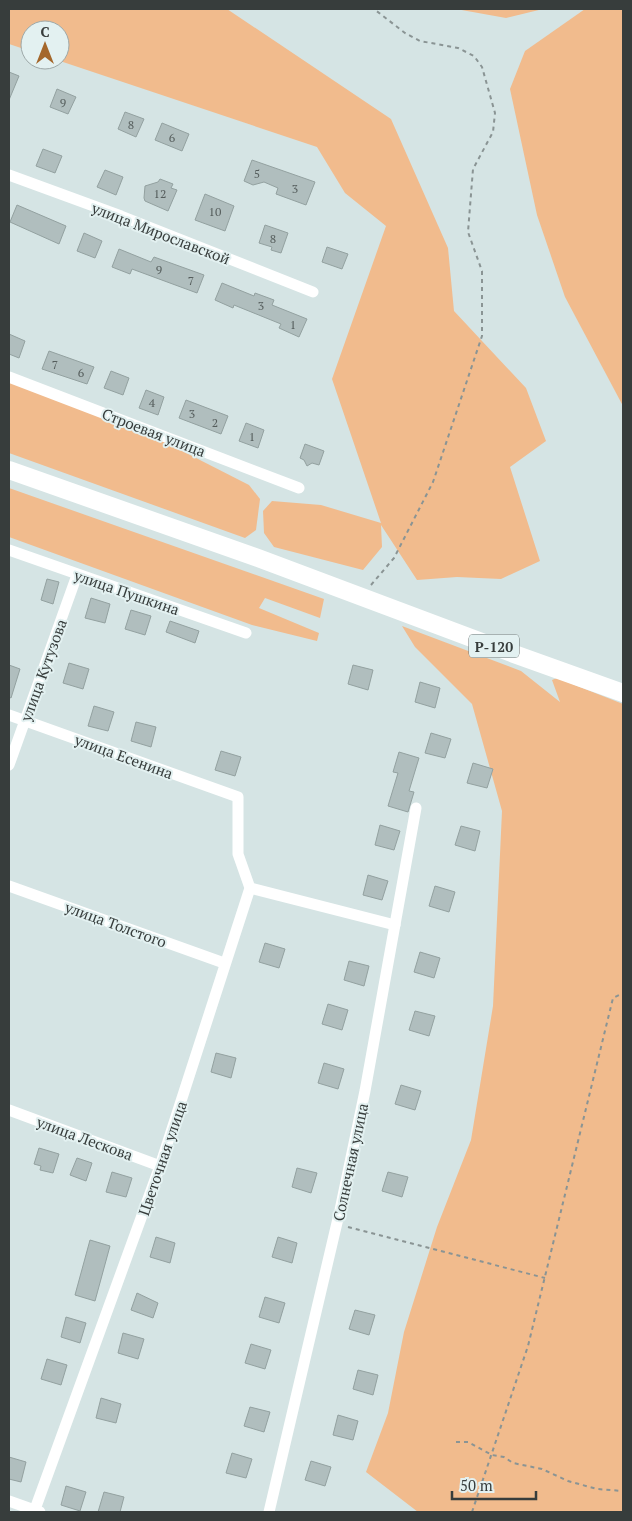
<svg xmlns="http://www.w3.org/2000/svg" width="632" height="1521" viewBox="0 0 632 1521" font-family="'PT Serif',serif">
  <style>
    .green { fill: #f1bb8d }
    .building { fill: #b0bebe; stroke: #93a1a0 }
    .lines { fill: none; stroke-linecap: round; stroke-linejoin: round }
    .path { stroke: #8a9494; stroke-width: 2; stroke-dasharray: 4 4; stroke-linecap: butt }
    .minor { stroke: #fff; stroke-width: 11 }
    .primary { stroke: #fff; stroke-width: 18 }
    .labels { text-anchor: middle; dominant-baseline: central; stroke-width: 4; stroke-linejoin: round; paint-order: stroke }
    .number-label { font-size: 12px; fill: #555d5c }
    .shield { fill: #e3f1f1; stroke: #6b7372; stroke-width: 1 }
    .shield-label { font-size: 14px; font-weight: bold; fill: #373d3c }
    .street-label { font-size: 15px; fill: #373d3c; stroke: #e3f1f1 }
  </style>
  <rect width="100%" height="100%" fill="#d5e4e4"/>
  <g class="green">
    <path d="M9,9H227L391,119L448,248L454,311L526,388L546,441L510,467L540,561L501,579L457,577L417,580L381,525L382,547L363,570L274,547L264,533L263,511L272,501L321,505L381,523L332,379L386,226L345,193L317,147L57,60H60V30H30V51L9,44Z"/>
    <path d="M456,9H543L506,18Z"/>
    <path d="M585,9H623V406L565,297L537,215L510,89L525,51Z"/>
    <path d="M9,380L145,432L249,485L260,499L256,530L245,538L9,453Z"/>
    <path d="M9,488L324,599L320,618L265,598L259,608L319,633L317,641L252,625L9,537Z"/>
    <path d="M402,626L521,671L560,702L552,680L557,678L623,704V1512H418L366,1472L388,1413L404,1332L437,1227L471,1140L493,1006L502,811L472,704L415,647Z"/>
  </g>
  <g class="building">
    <path d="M9,72L19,76L9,100Z"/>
    <path d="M57,89L76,97L68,114L50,107Z"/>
    <path d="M125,112L144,119L136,137L118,129Z"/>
    <path d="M162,123L189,134L182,151L155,140Z"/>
    <path d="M43,149L62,156L55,173L36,166Z"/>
    <path d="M252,160L315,182L306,205L276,194L278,188L264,182L253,185L244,181Z"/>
    <path d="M105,170L123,177L116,195L97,187Z"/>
    <path d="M160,179L173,184L171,188L177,190L168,211L145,201L144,198L145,186L158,182Z"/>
    <path d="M205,194L234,206L225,231L195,220Z"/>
    <path d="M17,205L66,226L59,244L10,222Z"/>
    <path d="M265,225L288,233L281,253L271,250L272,247L259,243Z"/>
    <path d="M84,233L102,241L95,258L77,251Z"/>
    <path d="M327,247L348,254L342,269L322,262Z"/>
    <path d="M119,249L151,262L154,257L204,275L197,293L132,269L130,274L112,267Z"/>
    <path d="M222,283L254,296L255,293L274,300L272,305L307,319L299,337L279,328L281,324L234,305L233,308L215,300Z"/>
    <path d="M9,334L25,341L19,358L9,354Z"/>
    <path d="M49,351L94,367L87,384L42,369Z"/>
    <path d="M111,371L129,378L123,395L104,388Z"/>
    <path d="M146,390L164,397L158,415L139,408Z"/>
    <path d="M186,400L228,416L221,434L179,418Z"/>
    <path d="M246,423L264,430L258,448L239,441Z"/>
    <path d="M305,444L324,451L319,465L312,463L307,466L304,460L300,458Z"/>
    <path d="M47,579L59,582L53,604L41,600Z"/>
    <path d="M91,598L110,604L105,623L85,618Z"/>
    <path d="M131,610L151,616L145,635L125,629Z"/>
    <path d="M170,621L199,631L195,643L166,632Z"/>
    <path d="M69,663L89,669L83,689L63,683Z"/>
    <path d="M9,665L20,669L11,698L9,697Z"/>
    <path d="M353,665L373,670L368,690L348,684Z"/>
    <path d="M420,682L440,688L435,708L415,702Z"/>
    <path d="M94,706L114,712L108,731L88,726Z"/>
    <path d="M136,722L156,727L151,747L131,741Z"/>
    <path d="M431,733L451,739L445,758L425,753Z"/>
    <path d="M221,751L241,757L235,776L215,770Z"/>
    <path d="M399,752L419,758L409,791L414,792L408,812L388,806L398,773L393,772Z"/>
    <path d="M473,763L493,769L487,788L467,783Z"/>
    <path d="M380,825L400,831L394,850L375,845Z"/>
    <path d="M461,826L480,831L475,851L455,845Z"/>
    <path d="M368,875L388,881L382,900L363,895Z"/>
    <path d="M435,886L455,892L449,912L429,906Z"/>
    <path d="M265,943L285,949L279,968L259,962Z"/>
    <path d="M420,952L440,958L434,978L414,972Z"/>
    <path d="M349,961L369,966L364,986L344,980Z"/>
    <path d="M328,1004L348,1010L342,1030L322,1024Z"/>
    <path d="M415,1011L435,1016L429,1036L409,1030Z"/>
    <path d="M216,1053L236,1058L231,1078L211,1072Z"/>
    <path d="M324,1063L344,1069L338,1089L318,1083Z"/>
    <path d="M401,1085L421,1091L415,1110L395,1104Z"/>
    <path d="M39,1148L59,1154L53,1173L40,1170L41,1166L34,1164Z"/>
    <path d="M77,1158L92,1163L86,1181L70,1175Z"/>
    <path d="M297,1168L317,1173L311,1193L292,1187Z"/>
    <path d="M112,1172L132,1178L126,1197L106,1192Z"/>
    <path d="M388,1172L408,1177L402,1197L382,1191Z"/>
    <path d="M156,1237L175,1243L170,1263L150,1257Z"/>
    <path d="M278,1237L297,1243L292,1263L272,1257Z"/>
    <path d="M90,1240L110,1246L95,1301L75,1295Z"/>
    <path d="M137,1293L158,1303L153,1318L131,1310Z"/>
    <path d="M265,1297L285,1303L279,1323L259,1317Z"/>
    <path d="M355,1310L375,1315L369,1335L349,1329Z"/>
    <path d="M66,1317L86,1323L80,1343L61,1337Z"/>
    <path d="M123,1333L144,1339L138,1359L118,1353Z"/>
    <path d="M251,1344L271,1350L265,1369L245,1363Z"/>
    <path d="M47,1359L67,1365L61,1385L41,1379Z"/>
    <path d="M358,1370L378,1375L373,1395L353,1389Z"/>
    <path d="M101,1398L121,1404L116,1423L96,1418Z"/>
    <path d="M250,1407L270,1412L264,1432L244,1426Z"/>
    <path d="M338,1415L358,1421L353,1440L333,1435Z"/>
    <path d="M232,1453L252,1459L246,1478L226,1473Z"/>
    <path d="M9,1457L26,1462L21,1482L9,1479Z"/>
    <path d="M311,1461L331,1467L325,1486L305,1480Z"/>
    <path d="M66,1486L86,1492L80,1511L61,1505Z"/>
    <path d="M104,1492L124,1497L120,1512H98Z"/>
  </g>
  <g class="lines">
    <g class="path">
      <path d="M371,585L394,558L433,482L482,336V271L468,232L473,169L493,132L495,113L482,67L474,56L458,48L420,41L405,33L374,9"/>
      <path d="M348,1227L545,1278"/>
      <path d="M456,1442H468L492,1455L504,1457L513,1463L542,1469L568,1481L597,1489L623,1491"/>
      <path d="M472,1512L528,1346L613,998L623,993"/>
    </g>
    <g class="minor">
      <path d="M9,175L121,216L313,292"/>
      <path d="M9,377L299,488"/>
      <path d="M9,550L246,633"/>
      <path d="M9,715L238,797V854L250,888L160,1166L34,1512"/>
      <path d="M9,765L77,575"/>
      <path d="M9,886L224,963"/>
      <path d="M250,888L395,925"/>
      <path d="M9,1110L160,1166"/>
      <path d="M9,1501L40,1512"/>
      <path d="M269,1512L340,1210L365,1091L416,808"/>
    </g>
    <path class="primary" d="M9,470L258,558L514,654L623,693"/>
  </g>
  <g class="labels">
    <g class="number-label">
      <text x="63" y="102">9</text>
      <text x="131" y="124">8</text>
      <text x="172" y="137">6</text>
      <text x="257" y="173">5</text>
      <text x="295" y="188">3</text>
      <text x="160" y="193">12</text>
      <text x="215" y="211">10</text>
      <text x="273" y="238">8</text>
      <text x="159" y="269">9</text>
      <text x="191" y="280">7</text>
      <text x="261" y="305">3</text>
      <text x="293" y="324">1</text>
      <text x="55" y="364">7</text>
      <text x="81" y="372">6</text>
      <text x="152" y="402">4</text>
      <text x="192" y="413">3</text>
      <text x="215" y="422">2</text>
      <text x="252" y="436">1</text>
    </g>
    <rect class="shield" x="469" y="634.5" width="50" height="23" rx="4"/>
    <g class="shield-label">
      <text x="494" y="646">Р-120</text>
    </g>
    <g class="street-label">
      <text transform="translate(161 233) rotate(21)">улица Мирославской</text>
      <text transform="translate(154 432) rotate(21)">Строевая улица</text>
      <text transform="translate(127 592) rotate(19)">улица Пушкина</text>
      <text transform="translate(43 670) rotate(-70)">улица Кутузова</text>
      <text transform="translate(124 756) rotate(20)">улица Есенина</text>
      <text transform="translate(116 924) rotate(20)">улица Толстого</text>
      <text transform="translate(85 1138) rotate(20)">улица Лескова</text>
      <text transform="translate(162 1158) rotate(-71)">Цветочная улица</text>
      <text transform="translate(350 1162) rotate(-78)">Солнечная улица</text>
    </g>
  </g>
  <rect width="632" height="1521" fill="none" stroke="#373d3c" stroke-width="20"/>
  <g transform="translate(45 45)"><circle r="24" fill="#e3f1f1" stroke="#9ea9a9"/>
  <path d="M0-4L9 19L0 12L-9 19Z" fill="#a4672b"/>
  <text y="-8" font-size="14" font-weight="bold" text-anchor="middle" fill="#373d3c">С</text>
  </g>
  <path d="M452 1491v8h84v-8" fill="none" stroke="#373d3c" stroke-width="2.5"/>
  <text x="460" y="1491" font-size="15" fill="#373d3c" stroke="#e3f1f1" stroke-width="4" paint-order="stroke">50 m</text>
</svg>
